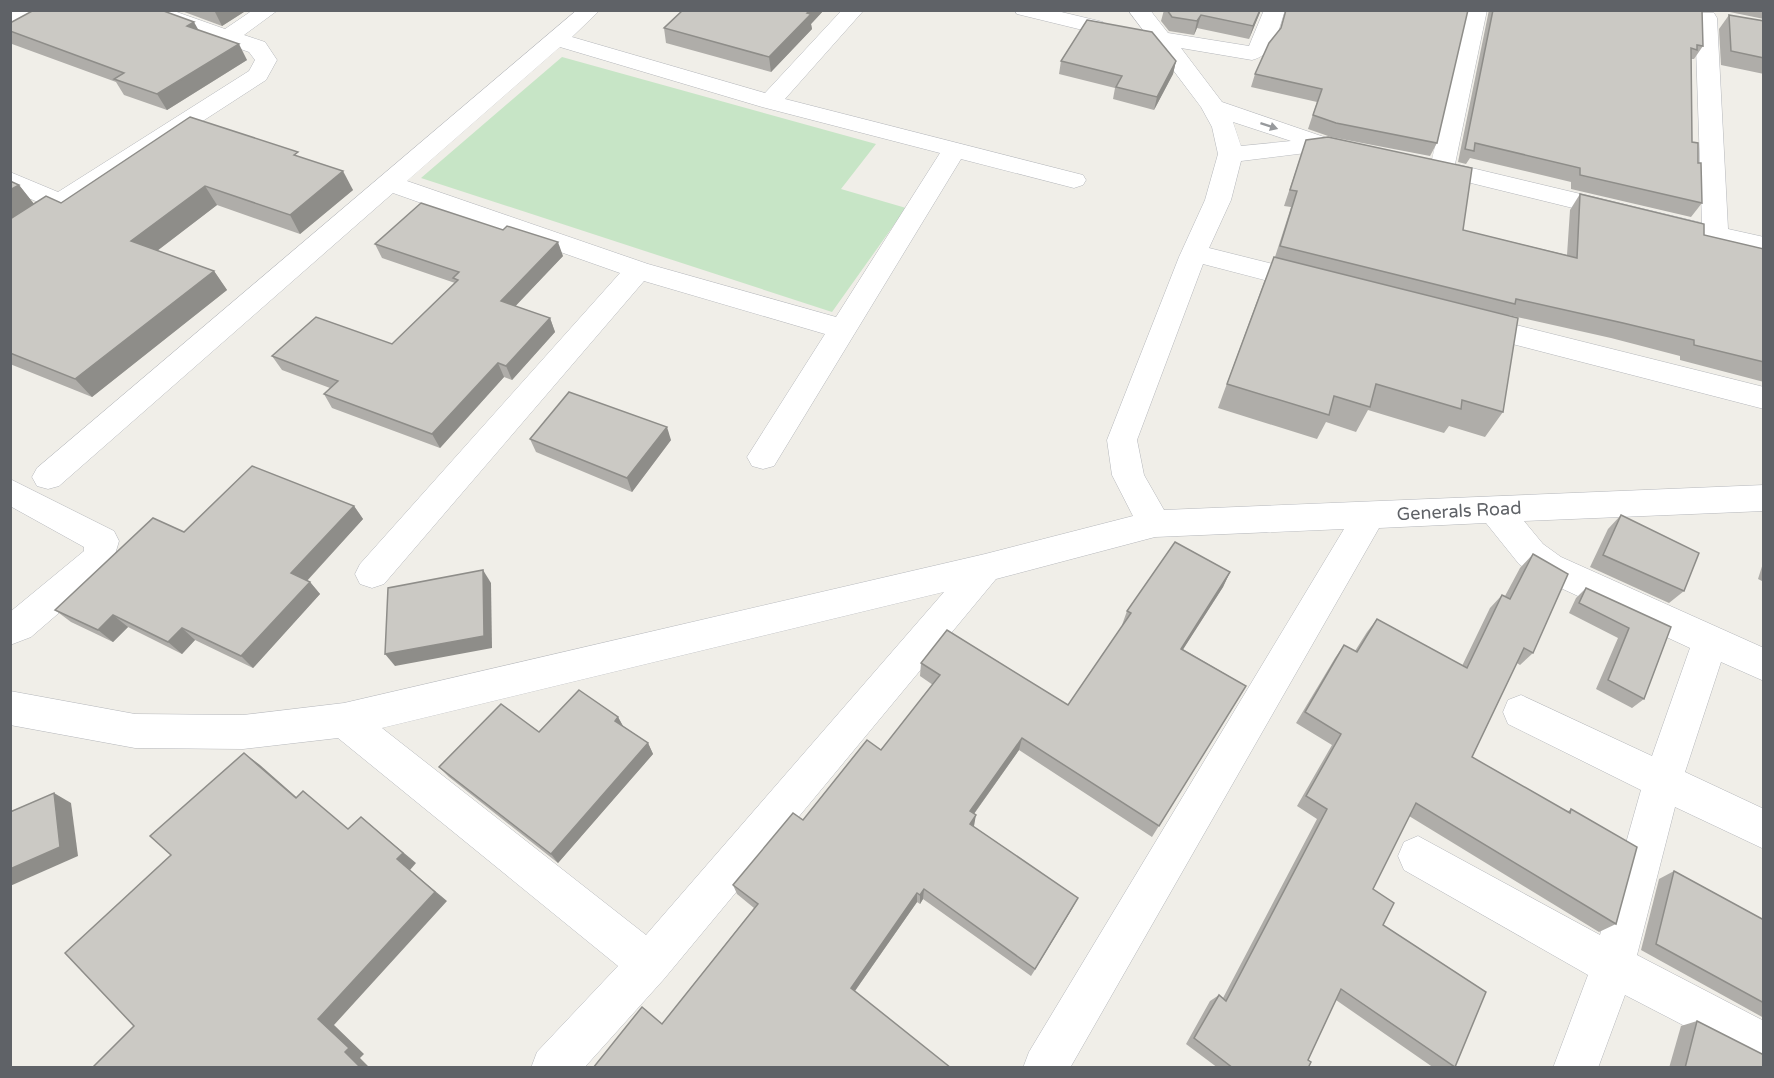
<svg xmlns="http://www.w3.org/2000/svg" width="1774" height="1078" viewBox="0 0 1774 1078" font-family="'Varela Round',sans-serif">
  <style>
    .green { fill: #c7e5c6 }
    .lines { fill: none; stroke-linecap: round; stroke-linejoin: round }
    .minor-casing { stroke: #b5b7bb; stroke-width: 1 }
    .minor { fill: #fff; fill-rule: evenodd }
    .wall { fill: #afada9 }
    .shaded-wall { fill: #8e8d89 }
    .building { fill: #cbc9c4; stroke: #8e8d89; stroke-width: 1.5 }
    .oneway { fill: #97999c }
    .labels { text-anchor: middle; dominant-baseline: central; stroke-width: 4.5; stroke-linejoin: round; paint-order: stroke }
    .street-label { font-size: 18px; fill: #5f6267; stroke: #fff }
  </style>
  <rect width="100%" height="100%" fill="#f0eee8"/>
  <path class="green" d="M562,57L876,144L841,189L906,208L832,312L421,178Z"/>
  <g class="lines">
    <defs>
      <g id="minor">
        <path d="M10,10H37L34,14L10,25Z"/>
        <path d="M139,10H171L225,29L253,10H278L244,35L265,42L277,60L266,80L19,240L10,242V222L40,203L10,190V172L58,192L249,71L255,60L249,52L142,14Z"/>
        <path d="M577,10H600L572,37L765,93L842,10H864L785,99L1083,175L1086,180L1083,185L1074,188L961,159L774,466L763,469L752,466L747,457L825,334L644,281L384,584L372,588L360,584L355,574L360,564L620,273L393,193L59,486L48,489L37,486L32,477L37,468ZM560,47L762,107L940,153L836,317L648,264L407,181Z"/>
        <path d="M1014,10H1053L1103,22L1106,27L1103,32L1095,33L1017,14Z"/>
        <path d="M1128,10H1150L1168,33L1249,46L1264,10H1285C1278,31 1275,54 1252,60L1181,48L1222,102L1330,139L1362,145L1365,150L1362,155L1353,157L1322,151L1241,161L1231,200L1209,248L1321,276L1325,283L1321,290L1311,292L1203,264L1137,440L1144,475L1164,510L1764,485V511L1524,521L1543,544L1561,557L1764,648V681L1721,662L1685,772L1764,809V849L1675,807L1637,955L1764,1021V1067L1625,995L1598,1068H1553L1588,975L1404,870L1398,856L1404,842L1418,836L1600,935L1641,790L1508,724L1503,712L1508,700L1521,695L1652,756L1690,648L1537,577L1519,564L1486,523L1379,528L1070,1068H1023L1029,1052L1344,529L1155,537L996,579L664,979L584,1068H531L537,1052L618,966L338,738L243,749L135,748L10,725V691L135,714L243,715L344,703L985,554L1133,516L1112,475L1107,440L1179,257L1205,200L1218,154L1212,127L1201,107ZM1233,122L1291,141L1241,146ZM944,592L646,935L382,728Z"/>
        <path d="M1466,10H1487L1455,164L1702,223L1695,18L1698,13H1714L1717,18L1728,229L1764,237V255L1418,170L1415,165L1418,160L1432,159Z"/>
        <path d="M1472,314L1764,387V409L1462,331L1458,324L1462,317Z"/>
        <path d="M10,479L114,531L119,541L111,568L31,637L10,645V612L84,551V547L10,506Z"/>
      </g>
    </defs>
    <use href="#minor" class="minor-casing"/>
    <use href="#minor" class="minor"/>
  </g>
  <g class="wall">
    <path d="M179,10H247L222,26Z"/>
    <path d="M683,10H824L811,24L812,29L771,72L666,43L664,28Z"/>
    <path d="M1164,10H1261L1249,39L1197,28L1194,35L1169,31L1161,21Z"/>
    <path d="M1489,10H1702L1703,46L1694,59H1691L1692,142L1698,163L1702,203L1691,217L1571,189V182L1470,158L1466,164L1458,162Z"/>
    <path d="M1720,10H1764V19Z"/>
    <path d="M1729,15L1764,21V74L1721,65L1719,29Z"/>
    <path d="M10,23L198,30L247,60L167,110L124,95L116,82L12,44L10,41Z"/>
    <path d="M1281,28L1437,143L1430,156L1331,137L1308,129L1317,102L1251,87L1255,74Z"/>
    <path d="M1061,61H1176L1173,74L1154,110L1113,99L1115,88L1059,74Z"/>
    <path d="M1306,140L1463,230L1567,255L1570,210L1580,194L1704,235L1764,249V382L1680,360V356L1611,338L1508,315L1503,412L1485,437L1449,426L1444,433L1368,410L1356,432L1326,422L1317,439L1218,408L1264,282L1275,257L1291,207L1284,206Z"/>
    <path d="M301,157L353,190L300,234L217,205L157,251L214,271L227,290L92,397L10,364V181L19,185L34,204L61,203Z"/>
    <path d="M375,244L563,256L515,306L550,318L555,332L512,380L504,377L440,448L332,408L324,394L330,388L282,370L272,356L392,344L455,283L382,258Z"/>
    <path d="M530,439L671,440L632,492L536,452Z"/>
    <path d="M354,506L363,519L307,581L310,582L320,594L253,668L195,640L182,654L128,627L113,642L71,622L55,610L184,532Z"/>
    <path d="M1621,515L1684,591L1669,603L1590,567L1608,529Z"/>
    <path d="M1533,554V653L1520,665L1517,663L1472,757L1567,812L1571,809L1616,924L1599,932L1409,816L1373,889L1383,925L1455,1067L1434,1068L1336,1000L1308,1060V1068H1218L1186,1044L1210,1001L1219,995L1223,998L1317,819L1297,806L1332,745L1296,723L1335,658L1344,645L1355,651L1367,632L1377,619L1462,666L1490,608L1502,595L1505,596L1520,568Z"/>
    <path d="M1764,560V582L1758,579Z"/>
    <path d="M1230,572L1223,587L1183,649L1246,686L1152,837L1019,750L974,814L973,827L1073,907L1031,976L923,899L920,904L917,902L855,991L662,1024L754,908L737,894L733,885L803,820L881,750L933,685L920,676L921,663L1068,705L1123,625H1122L1127,611Z"/>
    <path d="M1586,588L1671,627L1644,699L1632,708L1596,689L1618,638L1569,613L1576,598Z"/>
    <path d="M618,717L623,726L648,743L653,754L558,863L449,777L439,767L539,732Z"/>
    <path d="M1674,871L1764,920V1018L1641,950L1659,879Z"/>
    <path d="M1697,1021L1764,1068H1669L1681,1026Z"/>
  </g>
  <g class="shaded-wall">
    <path d="M214,10H247L222,26Z"/>
    <path d="M810,10H824L811,24L812,29L771,72L769,57Z"/>
    <path d="M1260,10H1261L1249,39L1253,26Z"/>
    <path d="M1201,15L1197,28L1194,35L1197,21Z"/>
    <path d="M194,22L203,38L187,26Z"/>
    <path d="M239,44L247,60L167,110L157,94Z"/>
    <path d="M1176,61L1173,74L1154,110L1157,97Z"/>
    <path d="M343,171L353,190L300,234L290,215Z"/>
    <path d="M19,185L34,204L10,219V190Z"/>
    <path d="M205,186L217,205L145,260L131,241Z"/>
    <path d="M558,242L563,256L507,315L501,301Z"/>
    <path d="M214,271L227,290L92,397L75,379Z"/>
    <path d="M550,318L555,332L512,380L506,366Z"/>
    <path d="M498,363L504,377L440,448L432,434Z"/>
    <path d="M667,427L671,440L632,492L627,478Z"/>
    <path d="M354,506L363,519L302,586L291,573Z"/>
    <path d="M483,570L491,583L492,648L395,666L385,654Z"/>
    <path d="M1230,572L1223,587L1175,662L1181,649Z"/>
    <path d="M310,582L320,594L253,668L241,656Z"/>
    <path d="M113,615L128,627L113,642L98,630Z"/>
    <path d="M182,628L195,640L182,654L168,642Z"/>
    <path d="M618,717L624,728L615,721Z"/>
    <path d="M1022,738L1019,750L968,822L970,811Z"/>
    <path d="M648,743L653,754L558,863L551,854Z"/>
    <path d="M244,753L260,765L311,810L296,798Z"/>
    <path d="M54,793L71,803L78,856L10,886V869Z"/>
    <path d="M976,815L974,826L968,835L970,824Z"/>
    <path d="M361,817L416,863L410,870L447,901L334,1025L364,1054L360,1058L370,1068H361L345,1052L318,1019L397,859Z"/>
    <path d="M924,889L923,899L920,904V895Z"/>
    <path d="M917,893V902L852,995L851,988Z"/>
    <path d="M1078,898L1073,907L1031,976L1035,969Z"/>
  </g>
  <g class="building">
    <path d="M34,10H161L194,22L187,26L239,44L157,94L114,79L124,73L10,31V23Z"/>
    <path d="M683,10H810L807,13L811,14L769,57L664,28Z"/>
    <path d="M1167,10H1260L1253,26L1201,15L1197,21L1172,17Z"/>
    <path d="M1286,10H1468L1437,143L1336,123L1313,115L1322,89L1255,74L1269,43L1281,28Z"/>
    <path d="M1493,10H1702L1703,46L1697,45V50L1691,48L1692,142L1698,143V163H1701L1702,203L1580,175V168L1475,143L1474,151L1465,149Z"/>
    <path d="M1729,15L1764,21V58L1731,51Z"/>
    <path d="M1087,20L1152,32L1176,61L1157,97L1116,87L1122,76L1061,61Z"/>
    <path d="M190,117L298,152L294,155L343,171L290,215L205,186L131,241L214,271L75,379L10,353V219L46,196L61,203Z"/>
    <path d="M1328,137L1472,168L1463,230L1577,258L1580,194L1704,224V235L1764,249V362L1694,345V340L1623,323L1516,299L1515,304L1280,246L1297,191L1290,190L1306,140Z"/>
    <path d="M10,181L19,185L10,190Z"/>
    <path d="M421,203L503,230L507,226L558,242L501,301L550,318L506,366L498,363L432,434L324,394L338,381L272,356L316,317L392,344L458,280L453,278L459,272L375,244Z"/>
    <path d="M1274,257L1518,318L1503,412L1462,400L1461,409L1376,384L1370,407L1334,396L1329,415L1227,384Z"/>
    <path d="M569,392L667,427L627,478L530,439Z"/>
    <path d="M252,466L354,506L291,573L310,582L241,656L182,628L168,642L113,615L98,630L55,610L153,518L184,532Z"/>
    <path d="M1621,515L1699,553L1684,591L1603,555Z"/>
    <path d="M1175,542L1230,572L1181,649L1246,686L1159,826L1022,738L970,811L976,815L970,824L1078,898L1035,969L924,889L920,895L917,893L851,988L951,1068H593L642,1007L662,1024L758,904L733,885L793,813L803,820L867,740L881,750L940,675L921,663L947,630L1068,705L1131,613L1127,611Z"/>
    <path d="M1533,554L1568,574L1533,653L1524,648L1472,757L1570,813L1571,809L1637,847L1616,924L1416,803L1373,889L1394,903L1383,925L1486,992L1455,1067L1341,989L1308,1060L1311,1062L1308,1068H1233L1194,1038L1219,995L1226,1001L1327,809L1306,796L1341,734L1305,712L1344,645L1357,652L1377,619L1467,668L1502,595L1510,599Z"/>
    <path d="M483,570L484,636L385,654L388,588Z"/>
    <path d="M1586,588L1671,627L1644,699L1608,680L1629,628L1579,603Z"/>
    <path d="M579,690L618,717L615,721L648,743L551,854L439,767L501,704L539,732Z"/>
    <path d="M244,753L296,798L303,791L348,829L361,817L403,853L397,859L435,892L318,1019L349,1048L345,1052L361,1068H92L134,1026L65,953L171,855L150,836Z"/>
    <path d="M54,793L60,847L10,869V812Z"/>
    <path d="M1674,871L1764,920V1003L1656,944Z"/>
    <path d="M1697,1021L1764,1055V1068H1685Z"/>
  </g>
  <defs><path id="oneway-solid" d="M-6-.8H1V-3.2L6.5 0L1 3.2V.8H-6Z" transform="scale(1.5)"/></defs>
  <use class="oneway" href="#oneway-solid" transform="translate(1269 126) rotate(18)"/>
  <g class="labels">
    <g class="street-label">
      <text transform="translate(1459 511) rotate(-3)">Generals Road</text>
    </g>
  </g>
  <rect width="1774" height="1078" fill="none" stroke="#5f6267" stroke-width="24"/>
</svg>
